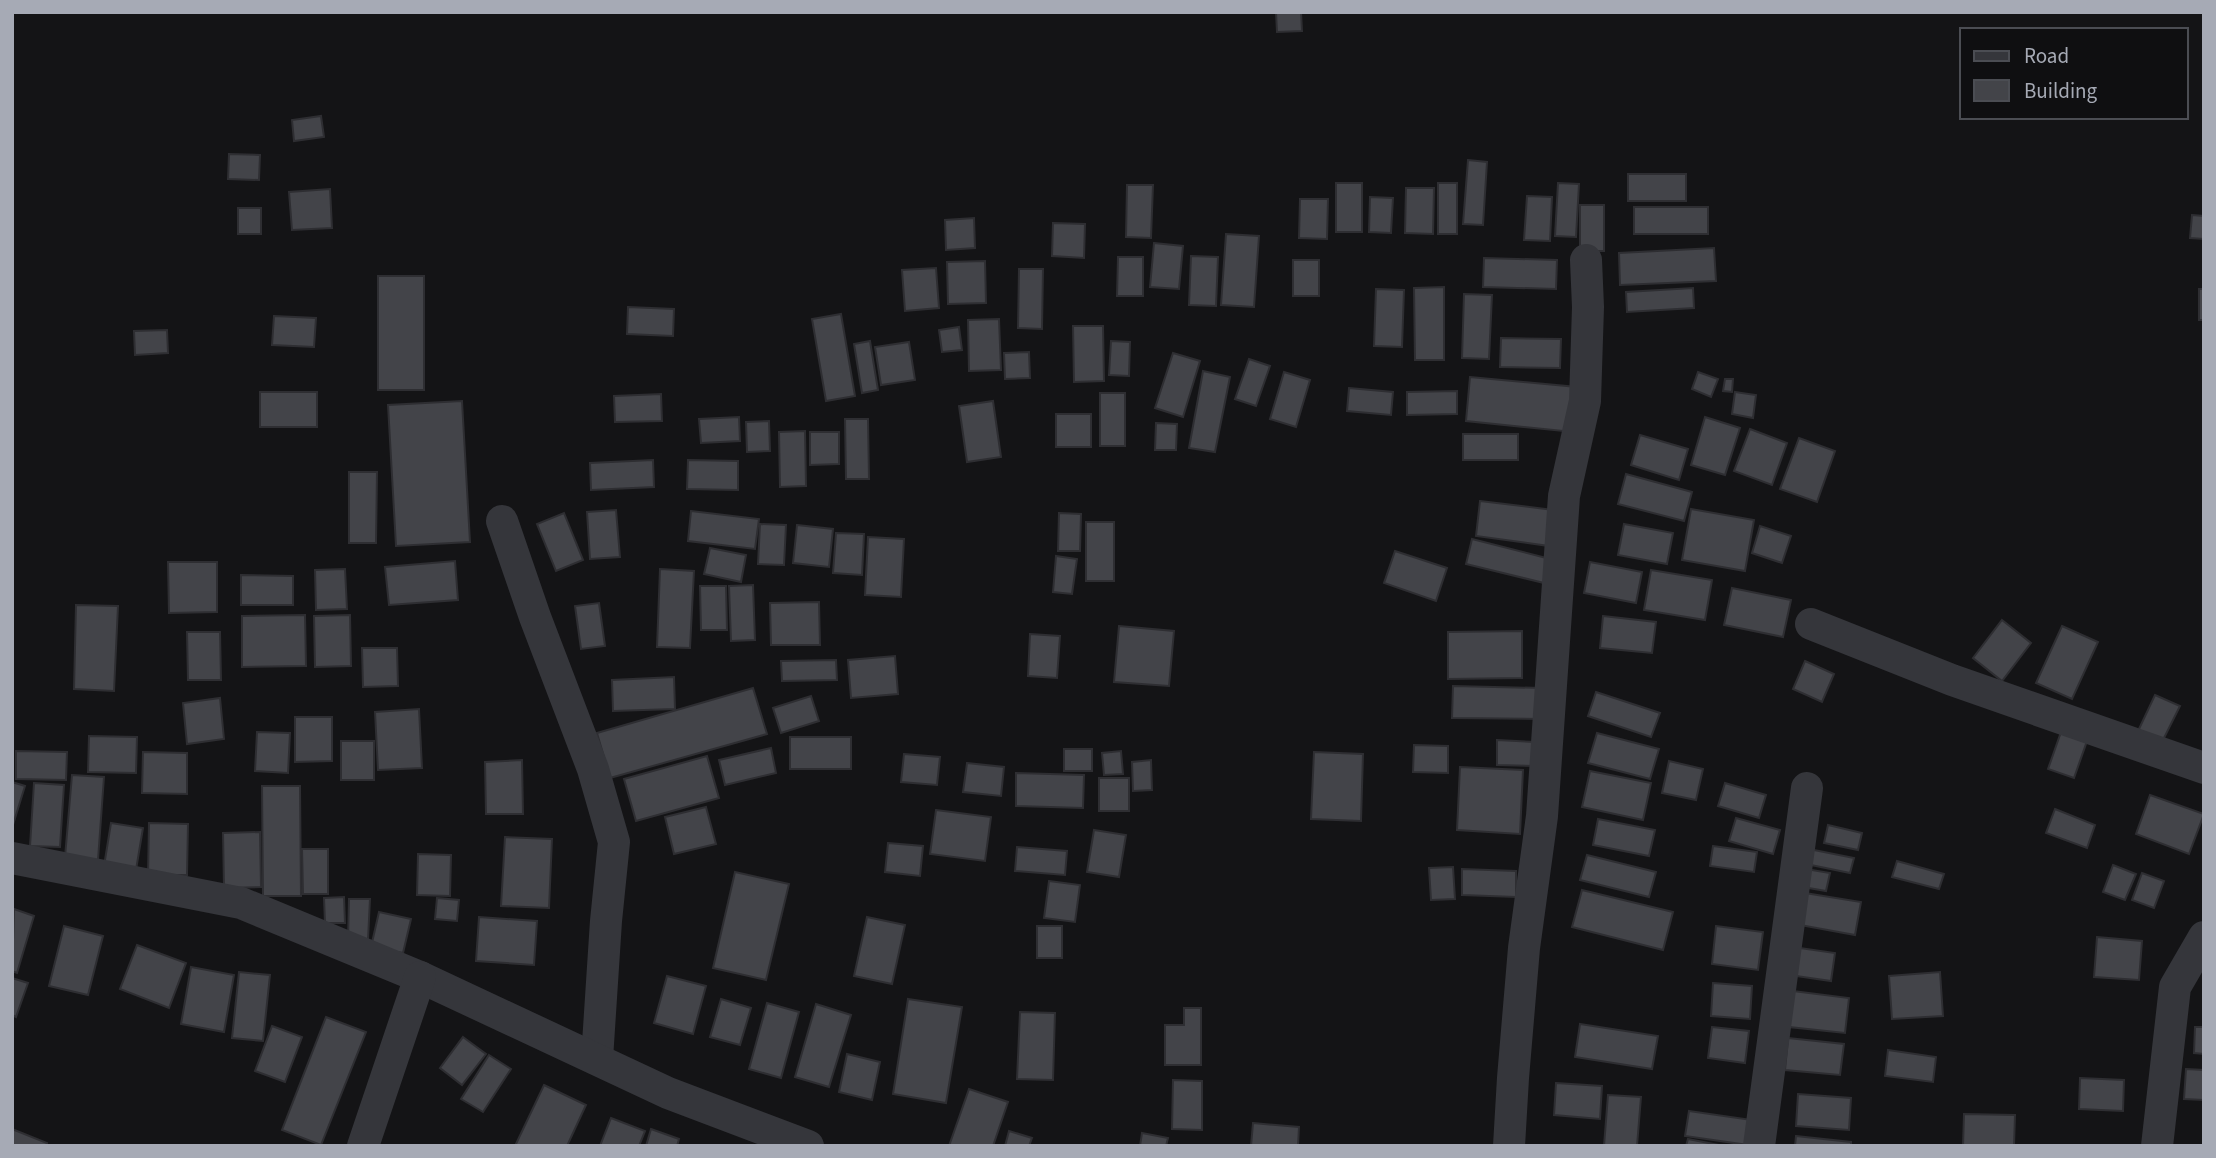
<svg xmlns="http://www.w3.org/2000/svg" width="2216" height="1158" viewBox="0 0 2216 1158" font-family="'Source Sans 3',sans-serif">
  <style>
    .building { fill: #434449; stroke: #2e2e32; stroke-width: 2 }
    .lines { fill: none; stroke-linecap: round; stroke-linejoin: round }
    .minor { stroke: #35363b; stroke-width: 32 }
  </style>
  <rect width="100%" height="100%" fill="#141416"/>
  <g class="building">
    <path d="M1276,12H1301L1302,31L1277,32Z"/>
    <path d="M321,116L324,137L294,141L292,120Z"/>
    <path d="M229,154L260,155L259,180L228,179Z"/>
    <path d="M1468,160L1487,162L1483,225L1463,224Z"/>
    <rect x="1628" y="174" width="58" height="27"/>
    <rect x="1336" y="183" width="26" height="49"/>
    <rect x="1438" y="183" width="19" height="51"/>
    <path d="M1558,183L1579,184L1576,237L1555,236Z"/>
    <path d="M1127,185H1153L1151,238L1126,237Z"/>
    <path d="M1406,188H1434L1433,234L1405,233Z"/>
    <path d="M330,189L332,228L292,230L289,192Z"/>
    <path d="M1527,196L1552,197L1550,241L1524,240Z"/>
    <path d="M1370,197L1393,198L1391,233L1369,232Z"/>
    <path d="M1300,199H1328L1327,239L1299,238Z"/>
    <rect x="1580" y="205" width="24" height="46"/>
    <rect x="1634" y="207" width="74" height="27"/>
    <rect x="238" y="208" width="23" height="26"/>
    <path d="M2192,215L2204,216V239L2190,238Z"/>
    <path d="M974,218L975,248L946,250L945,220Z"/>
    <path d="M1053,223L1085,224L1084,258L1052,256Z"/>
    <path d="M1226,234L1259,236L1254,307L1221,305Z"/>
    <path d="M1154,243L1183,246L1179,289L1150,287Z"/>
    <path d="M1714,248L1716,281L1620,285L1619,253Z"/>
    <path d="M1191,256L1218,257L1216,306L1189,305Z"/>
    <path d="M1118,257H1143V296H1117Z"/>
    <path d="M1484,258L1557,260L1556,289L1483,287Z"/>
    <rect x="1293" y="260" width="26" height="36"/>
    <path d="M985,261L986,303L948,304L947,262Z"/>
    <path d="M936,268L939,308L905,311L902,270Z"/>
    <path d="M1019,269H1043L1042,329L1018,328Z"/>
    <rect x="378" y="276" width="46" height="114"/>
    <path d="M1444,287V360H1415L1414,288Z"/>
    <path d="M1693,288L1694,308L1627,312L1626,292Z"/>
    <path d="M1376,289L1404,290L1402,347L1374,346Z"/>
    <rect x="2199" y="289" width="5" height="31"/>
    <path d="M1464,294L1492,295L1489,359L1462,358Z"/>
    <path d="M628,307L674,309L673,336L627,334Z"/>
    <path d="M841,314L855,396L826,401L812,319Z"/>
    <path d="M274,316L316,318L314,347L272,345Z"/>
    <path d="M999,319L1001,370L969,371L968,320Z"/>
    <path d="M1073,326H1103L1104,381L1074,382Z"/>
    <path d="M959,327L962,350L942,352L939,330Z"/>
    <path d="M167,330L168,353L135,355L134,331Z"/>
    <path d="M1501,338L1561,339L1560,368L1500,367Z"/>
    <path d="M870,341L878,390L862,393L854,344Z"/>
    <path d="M1111,341L1130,342L1129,376L1109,375Z"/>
    <path d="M909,342L915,380L881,385L875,347Z"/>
    <path d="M1029,352L1030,378L1005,379L1004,353Z"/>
    <path d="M1173,353L1200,361L1183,417L1155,408Z"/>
    <path d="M1249,359L1270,366L1256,406L1235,399Z"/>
    <path d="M1203,371L1230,377L1215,452L1189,448Z"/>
    <path d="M1284,372L1310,380L1296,427L1270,419Z"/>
    <path d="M1698,372L1718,379L1711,397L1692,389Z"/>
    <path d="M1470,377L1577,387L1573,432L1466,421Z"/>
    <path d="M1725,379H1733L1732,392L1723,391Z"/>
    <path d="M1349,388L1393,392L1391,415L1347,411Z"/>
    <path d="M1457,391V414L1407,415V392Z"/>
    <rect x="260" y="392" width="57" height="35"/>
    <path d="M1735,392L1756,395L1753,418L1732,414Z"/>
    <rect x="1100" y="393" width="25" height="53"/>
    <path d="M661,394L662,421L615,422L614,396Z"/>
    <path d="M462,401L470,542L396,546L388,405Z"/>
    <path d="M993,401L1001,457L967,462L959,406Z"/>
    <rect x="1056" y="414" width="35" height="33"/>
    <path d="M739,417L740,441L701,443L699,419Z"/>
    <path d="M1705,417L1740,428L1725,475L1691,465Z"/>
    <path d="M845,419H868L869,479H846Z"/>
    <path d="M769,421L770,451L747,452L746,422Z"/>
    <path d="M1156,423L1177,424L1176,450H1155Z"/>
    <path d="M1750,429L1787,443L1772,485L1734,471Z"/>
    <path d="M805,431L806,486L780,487L779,432Z"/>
    <path d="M810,432H839V464L810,465Z"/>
    <rect x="1463" y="434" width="55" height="26"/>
    <path d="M1640,435L1688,449L1679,480L1631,465Z"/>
    <path d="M1799,438L1835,451L1817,502L1780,489Z"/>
    <path d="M653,460L654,487L591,490L590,463Z"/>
    <path d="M688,460L738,461V490L687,489Z"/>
    <path d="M349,472H377L376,543H349Z"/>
    <path d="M1626,474L1692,492L1684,521L1618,504Z"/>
    <path d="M1480,501L1554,510L1549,546L1476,536Z"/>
    <path d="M1691,509L1754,520L1745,571L1682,560Z"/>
    <path d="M616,510L620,557L590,559L587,512Z"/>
    <path d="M691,511L759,519L755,549L688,541Z"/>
    <path d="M564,513L583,560L556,571L537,524Z"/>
    <path d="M1059,513L1081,514L1080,551H1058Z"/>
    <rect x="1086" y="522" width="28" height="59"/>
    <path d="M760,524L786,525L784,565L758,564Z"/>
    <path d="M1624,524L1673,533L1667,564L1618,555Z"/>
    <path d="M797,525L833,529L829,567L793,563Z"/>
    <path d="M1760,526L1791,536L1782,563L1752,553Z"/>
    <path d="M836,533L864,534L862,575L833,573Z"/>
    <path d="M868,537L904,539L901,597L865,595Z"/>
    <path d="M1472,539L1554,560L1548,584L1466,564Z"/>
    <path d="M710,548L746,555L741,582L704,574Z"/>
    <path d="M1395,551L1447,568L1436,601L1384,583Z"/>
    <path d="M1056,556L1077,559L1072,594L1053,592Z"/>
    <path d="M455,561L458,600L389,605L385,567Z"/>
    <path d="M168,562H217V612L169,613Z"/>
    <path d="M1590,562L1642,572L1636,603L1584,593Z"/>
    <path d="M345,569L347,609L316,610L315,570Z"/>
    <path d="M660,569L694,571L690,648L657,647Z"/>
    <path d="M1651,570L1712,580L1705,620L1644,610Z"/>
    <path d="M241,575L293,576V605H241Z"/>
    <path d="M753,585L755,640L731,641L729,586Z"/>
    <path d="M700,586H726L727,630H701Z"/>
    <path d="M1732,588L1791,600L1783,637L1724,625Z"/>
    <path d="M819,602L820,645H771L770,603Z"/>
    <path d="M599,603L605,646L581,649L575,606Z"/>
    <path d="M76,605L118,606L114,691L74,689Z"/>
    <path d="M305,615L306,666L242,667V616Z"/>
    <path d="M350,615L351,666L315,667L314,616Z"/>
    <path d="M1603,616L1656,622L1652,653L1600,648Z"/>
    <path d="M2002,620L2031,643L2002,681L1973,658Z"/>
    <path d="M1119,626L1174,631L1169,686L1114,682Z"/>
    <path d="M2062,626L2098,642L2072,699L2036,683Z"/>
    <path d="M1522,631V678L1448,679V632Z"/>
    <path d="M187,632H220L221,680H188Z"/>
    <path d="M1030,634L1060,636L1057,678L1028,676Z"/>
    <path d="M362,648H397L398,686L363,687Z"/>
    <path d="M895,656L898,694L851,698L848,660Z"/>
    <path d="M836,660L837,680L782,681L781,661Z"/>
    <path d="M1805,661L1834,674L1822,702L1793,689Z"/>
    <path d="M674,677L675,709L613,711L612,680Z"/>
    <path d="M1453,686L1542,688L1541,719L1452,718Z"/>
    <path d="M753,688L767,734L610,778L597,733Z"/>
    <path d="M1596,692L1660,713L1651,737L1588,716Z"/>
    <path d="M2155,695L2180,706L2162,742L2138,731Z"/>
    <path d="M811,696L819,721L781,733L773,708Z"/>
    <path d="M220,698L224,739L187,744L183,703Z"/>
    <path d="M419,709L422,768L378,770L375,712Z"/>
    <path d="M295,717H332V761L295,762Z"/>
    <path d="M257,732L290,733L288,773L255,771Z"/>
    <path d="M2061,732L2087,741L2074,778L2048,769Z"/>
    <path d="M1597,733L1659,749L1650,779L1588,763Z"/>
    <path d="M89,736L137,737L136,773L88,772Z"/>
    <rect x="790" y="737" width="61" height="32"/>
    <path d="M1497,740L1536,742V766L1497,765Z"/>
    <rect x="341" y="741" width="33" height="39"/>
    <path d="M1414,745L1448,746V773L1413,772Z"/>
    <path d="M771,748L776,773L725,785L719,760Z"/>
    <rect x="1064" y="749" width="28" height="22"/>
    <path d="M16,751L67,752L66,780L16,779Z"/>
    <path d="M1121,751L1123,774L1104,775L1102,753Z"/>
    <path d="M143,752L187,753V794L142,793Z"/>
    <path d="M1314,752L1363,754L1361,821L1311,819Z"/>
    <path d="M904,754L940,757L937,785L901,782Z"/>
    <path d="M707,756L719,798L636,821L624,779Z"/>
    <path d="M522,760L523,814H486L485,762Z"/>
    <path d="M1151,760L1152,790L1133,791L1132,762Z"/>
    <path d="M1669,761L1703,769L1696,800L1662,793Z"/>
    <path d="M967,763L1004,767L1001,796L963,792Z"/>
    <path d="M1460,767L1523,770L1520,834L1457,830Z"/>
    <path d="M1590,771L1651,783L1643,820L1582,807Z"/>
    <path d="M1016,773L1084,775L1083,808L1016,806Z"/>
    <path d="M72,775L104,777L98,860L65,857Z"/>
    <rect x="1099" y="778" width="30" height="33"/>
    <path d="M12,782L25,786L12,828Z"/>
    <path d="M34,783L64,785L60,847L30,846Z"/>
    <path d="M1725,783L1766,795L1759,818L1718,806Z"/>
    <path d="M262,786H300L301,896H263Z"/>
    <path d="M2150,795L2204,814L2189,854L2136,834Z"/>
    <path d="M706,807L716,844L674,854L665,817Z"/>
    <path d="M2055,809L2095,825L2087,848L2046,833Z"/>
    <path d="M936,810L991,817L985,861L930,854Z"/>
    <path d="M1736,818L1780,830L1773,854L1729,841Z"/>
    <path d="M1598,819L1655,830L1649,856L1593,845Z"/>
    <path d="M111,823L143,828L136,870L104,866Z"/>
    <path d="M149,823L188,824L187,875H148Z"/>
    <path d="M1828,825L1862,833L1858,850L1824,843Z"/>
    <path d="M1094,830L1126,835L1119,877L1087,872Z"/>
    <path d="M260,832L261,887L224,888L223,833Z"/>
    <path d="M505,837L552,839L549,908L501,906Z"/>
    <path d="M888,843L923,846L920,876L885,872Z"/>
    <path d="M1713,846L1757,852L1754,872L1710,866Z"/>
    <path d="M1017,847L1067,851L1065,875L1015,871Z"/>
    <path d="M302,849H328V894H303Z"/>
    <path d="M1809,849L1854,858L1850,873L1806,864Z"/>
    <path d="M418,854L451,855L450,896L417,895Z"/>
    <path d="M1587,855L1656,872L1649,897L1580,880Z"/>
    <path d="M1897,861L1944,874L1939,889L1892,877Z"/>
    <path d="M2113,865L2136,874L2125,900L2103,892Z"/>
    <path d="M1453,867L1455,899L1431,900L1429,868Z"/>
    <path d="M1800,868L1830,873L1826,891L1797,886Z"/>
    <path d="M1462,869L1516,871V897L1462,895Z"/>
    <path d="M735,872L789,884L766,980L713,968Z"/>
    <path d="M2142,873L2164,881L2154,908L2132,900Z"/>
    <path d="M1049,881L1080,885L1075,922L1044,918Z"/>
    <path d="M1582,890L1673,912L1663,950L1572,927Z"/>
    <path d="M1805,893L1861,902L1855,935L1800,925Z"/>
    <path d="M344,897L345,923H325L324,898Z"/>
    <path d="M437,898L459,900L457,921L435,919Z"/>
    <path d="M349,899H370L368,940H348Z"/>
    <path d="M14,909L34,916L17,973L12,971Z"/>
    <path d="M379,912L411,919L403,953L371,947Z"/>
    <path d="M479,917L537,921L534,965L476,961Z"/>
    <path d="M867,917L905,925L892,984L854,976Z"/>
    <path d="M64,926L103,936L88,995L49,986Z"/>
    <rect x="1037" y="926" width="25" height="32"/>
    <path d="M1716,926L1763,932L1758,970L1712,964Z"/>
    <path d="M2097,937L2142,941L2139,980L2094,977Z"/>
    <path d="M137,945L186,963L169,1008L120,989Z"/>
    <path d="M1793,947L1835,953L1831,981L1789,975Z"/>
    <path d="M191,967L234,975L224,1032L181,1024Z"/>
    <path d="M239,972L270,975L263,1041L232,1038Z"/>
    <path d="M1940,972L1943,1016L1892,1019L1889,976Z"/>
    <path d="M667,976L706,986L693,1034L654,1023Z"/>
    <path d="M12,978L28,983L16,1017L12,1015Z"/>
    <path d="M1713,983L1752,986L1750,1019L1711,1016Z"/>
    <path d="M1793,991L1849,998L1845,1033L1789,1027Z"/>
    <path d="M721,999L751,1008L740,1045L710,1037Z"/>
    <path d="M908,999L962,1007L946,1103L893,1094Z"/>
    <path d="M767,1003L799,1012L781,1078L749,1069Z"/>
    <path d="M816,1004L851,1015L829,1087L795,1077Z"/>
    <path d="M1184,1008H1201V1065H1165V1025H1184Z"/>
    <path d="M1020,1012L1055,1013L1053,1080L1017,1079Z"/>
    <path d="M326,1017L366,1032L321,1145L282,1130Z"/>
    <path d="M1580,1024L1658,1036L1652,1069L1575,1057Z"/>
    <path d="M272,1026L302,1037L285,1082L255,1071Z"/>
    <path d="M1712,1027L1749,1031L1745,1063L1708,1058Z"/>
    <path d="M2195,1027H2204V1054L2194,1053Z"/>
    <path d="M463,1037L486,1054L462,1085L440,1068Z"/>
    <path d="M1788,1038L1844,1044L1840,1075L1785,1070Z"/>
    <path d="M1888,1050L1936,1057L1933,1082L1885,1076Z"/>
    <path d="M847,1054L880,1062L872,1100L839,1092Z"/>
    <path d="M489,1055L511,1069L483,1112L461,1099Z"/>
    <path d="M2186,1069L2204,1070V1100L2184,1099Z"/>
    <path d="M2080,1078L2124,1080L2123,1111L2079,1109Z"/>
    <path d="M1173,1080L1202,1081V1130L1172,1129Z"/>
    <path d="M1556,1083L1602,1086L1600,1119L1554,1115Z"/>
    <path d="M544,1085L586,1105L567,1146H515Z"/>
    <path d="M969,1089L1008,1102L993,1146H949Z"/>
    <path d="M1798,1094L1851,1098L1849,1130L1796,1126Z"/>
    <path d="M1608,1095L1641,1097L1637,1146H1604Z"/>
    <path d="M1689,1111L1752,1120L1748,1145L1685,1136Z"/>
    <path d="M1964,1114L2015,1115L2014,1146H1963Z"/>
    <path d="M611,1118L645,1131L639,1146H600Z"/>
    <path d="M1253,1123L1299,1127L1298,1146H1251Z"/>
    <path d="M12,1129L47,1143L46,1146H12Z"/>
    <path d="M651,1129L679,1139L677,1146H646Z"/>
    <path d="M1009,1131L1032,1138L1029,1146H1005Z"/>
    <path d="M1142,1133L1168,1138L1166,1146H1140Z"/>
    <path d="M1796,1136L1851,1142V1146H1795Z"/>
    <path d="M1688,1139L1724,1146H1686Z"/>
  </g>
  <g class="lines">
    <g class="minor">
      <path d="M502,521L535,617L593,769L614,842L606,921L597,1059"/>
      <path d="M1811,624L1952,680L2204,768"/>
      <path d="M12,858L241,903L420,977L668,1093L808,1146"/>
      <path d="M363,1146L420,977"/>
      <path d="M1509,1146L1513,1078L1524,948L1542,816L1564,496L1585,401L1588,307L1586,260"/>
      <path d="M1759,1146L1807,788"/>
      <path d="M2157,1146L2175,987L2204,937"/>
    </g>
  </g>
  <rect width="2216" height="1158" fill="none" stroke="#a6aab5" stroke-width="28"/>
  <rect x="1960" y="28" width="228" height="91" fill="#0f0f11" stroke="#4b4d53" stroke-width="2"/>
  <rect x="1974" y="51" width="35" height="10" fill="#35363b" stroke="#4b4d53" stroke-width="2"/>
  <text x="2024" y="63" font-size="21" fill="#a6aab5">Road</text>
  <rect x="1974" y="80" width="35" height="21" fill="#434449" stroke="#4b4d53" stroke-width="2"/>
  <text x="2024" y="98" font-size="21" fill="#a6aab5">Building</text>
</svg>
